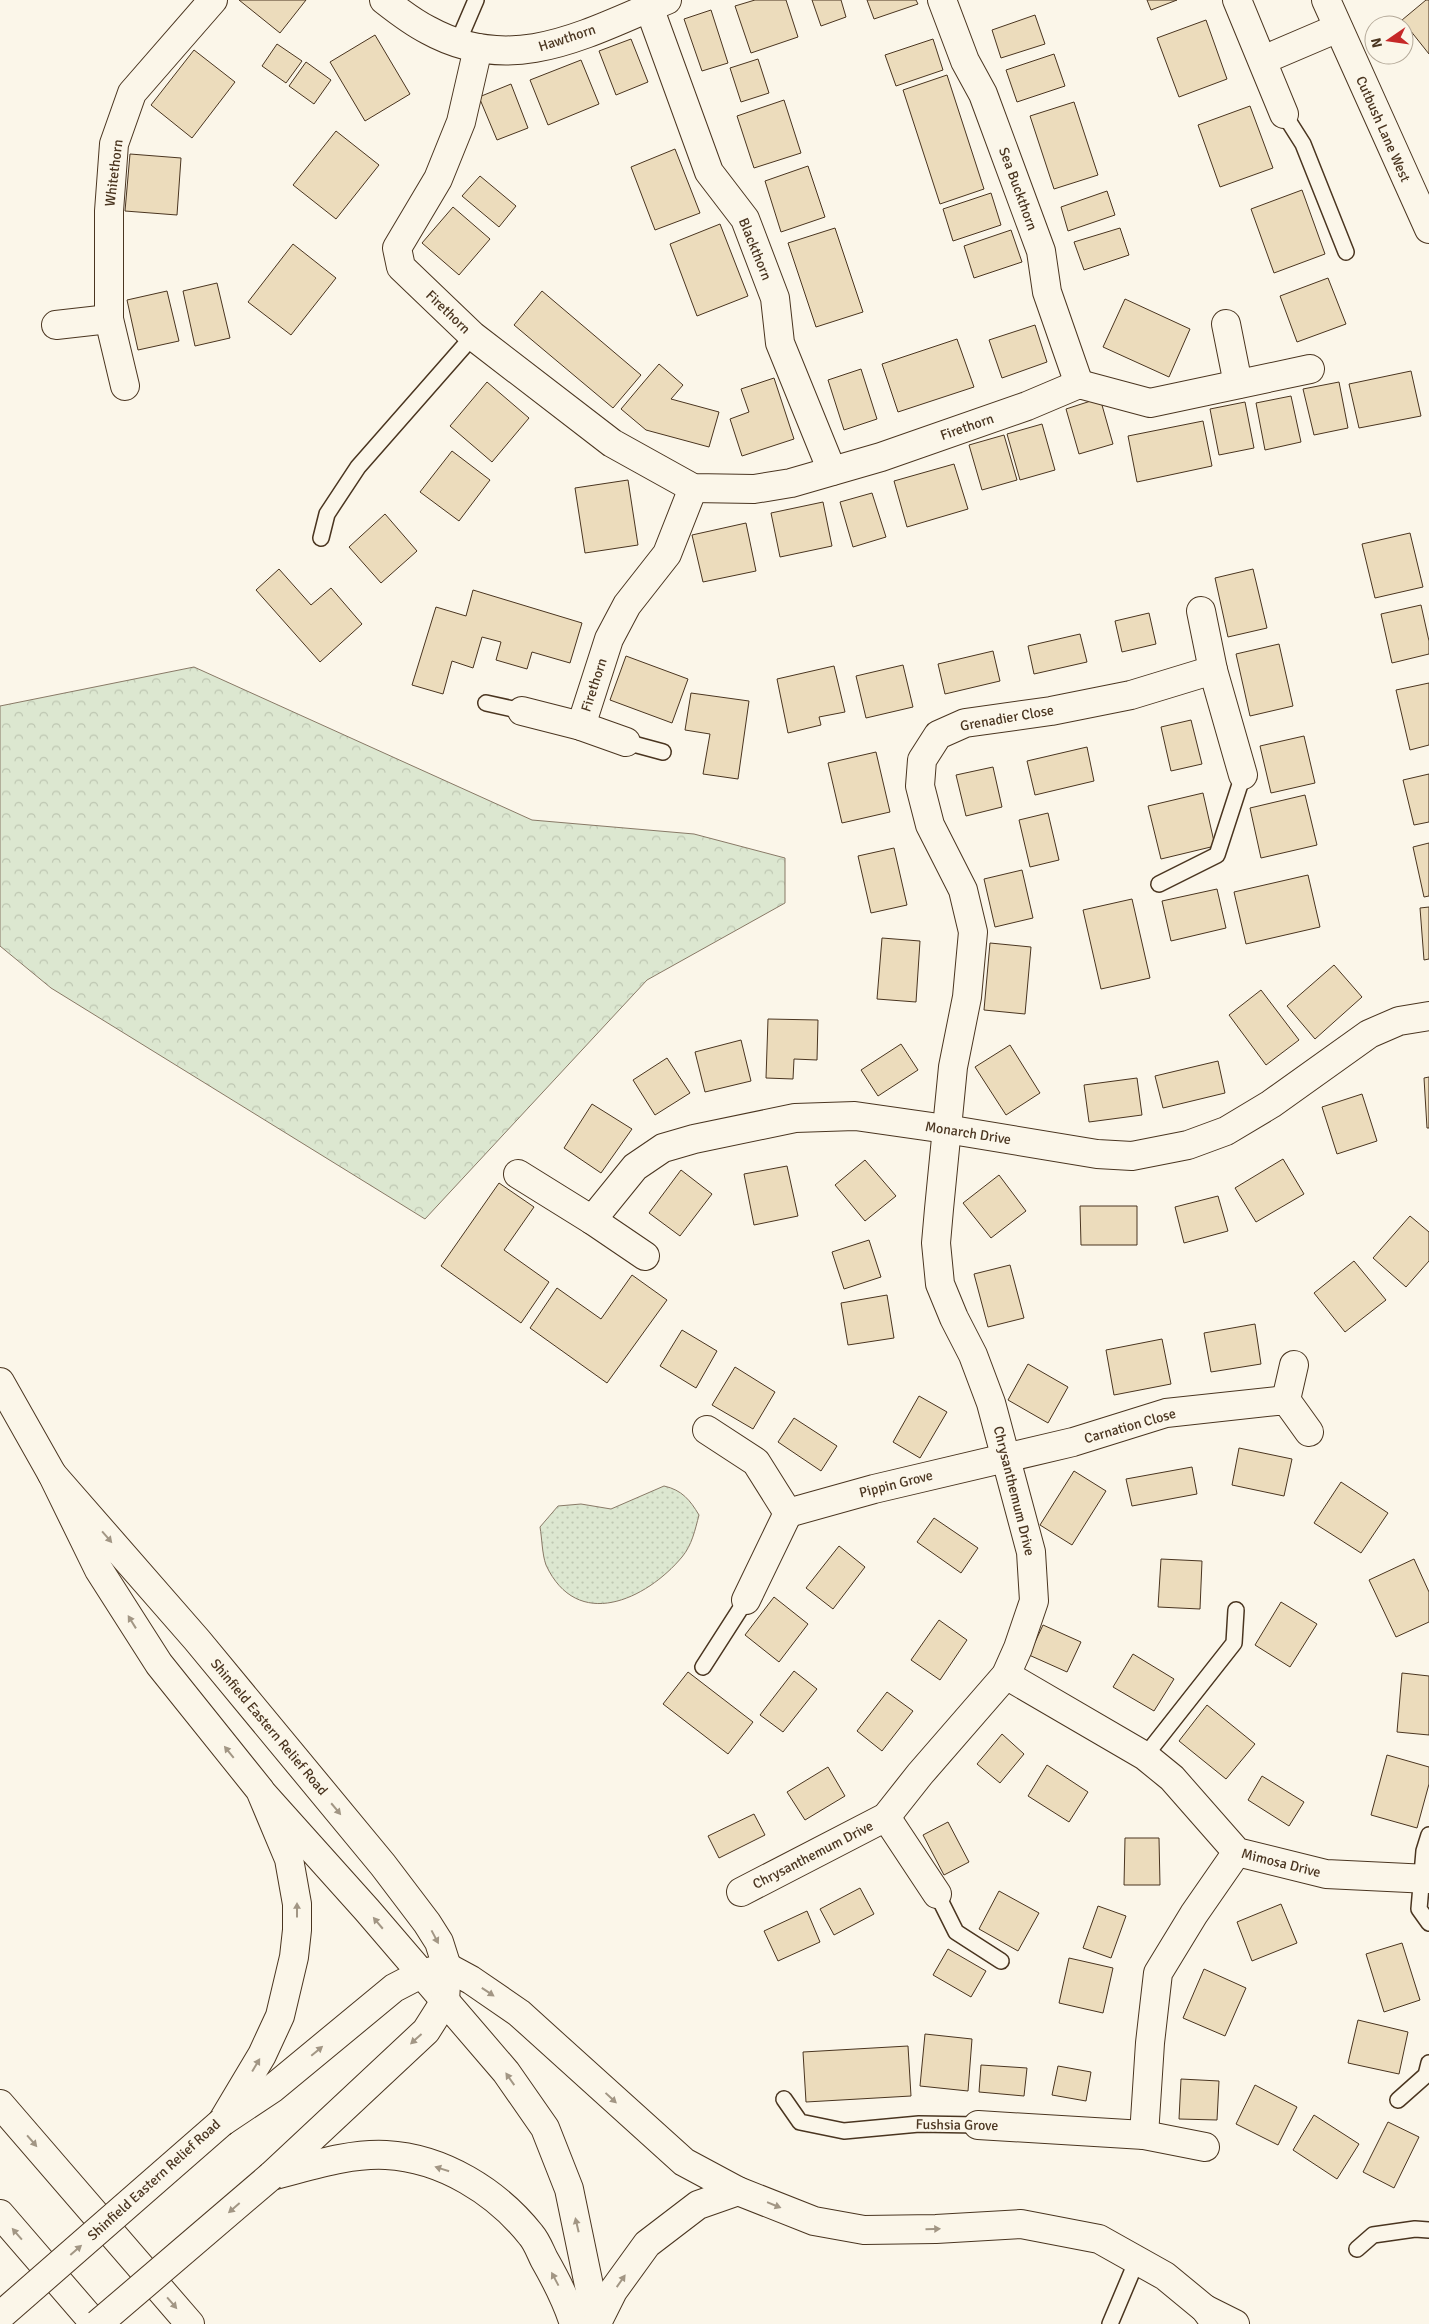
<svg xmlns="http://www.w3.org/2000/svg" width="1429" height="2324" viewBox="0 0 1429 2324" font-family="Signika,sans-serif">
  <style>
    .forest { fill: url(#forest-crowns); stroke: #887966 }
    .park { fill: url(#park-dots); stroke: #887966 }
    .building { fill: #ecdcbc; stroke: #4a3520 }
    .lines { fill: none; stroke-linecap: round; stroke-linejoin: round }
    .service-casing { stroke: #4a3520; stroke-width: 18 }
    .minor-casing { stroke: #4a3520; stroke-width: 30 }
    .secondary-casing { stroke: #4a3520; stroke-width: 30 }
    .primary-casing { stroke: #4a3520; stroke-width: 30 }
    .motorway-casing { stroke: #4a3520; stroke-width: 30 }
    .service { stroke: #fbf6e9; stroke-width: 15 }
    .minor { stroke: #fbf6e9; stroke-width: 28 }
    .secondary { stroke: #fbf6e9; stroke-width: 28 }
    .primary { stroke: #fbf6e9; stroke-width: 28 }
    .motorway { stroke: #fbf6e9; stroke-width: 28 }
    .primary-bridge-casing { stroke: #4a3520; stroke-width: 30; stroke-linecap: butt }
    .primary-bridge { stroke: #fbf6e9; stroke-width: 28 }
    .oneway { fill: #a29684 }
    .labels { text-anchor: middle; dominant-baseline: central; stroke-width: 4; stroke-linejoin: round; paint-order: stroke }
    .street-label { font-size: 14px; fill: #4a3520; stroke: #fbf6e9 }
  </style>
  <defs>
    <pattern id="forest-crowns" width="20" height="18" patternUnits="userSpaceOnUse" patternTransform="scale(1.25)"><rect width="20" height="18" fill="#dce7d0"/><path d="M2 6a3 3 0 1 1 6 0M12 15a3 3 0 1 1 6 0" fill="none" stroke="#bec7b2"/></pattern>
    <pattern id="park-dots" width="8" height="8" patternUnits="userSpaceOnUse" patternTransform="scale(1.25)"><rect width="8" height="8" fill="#dce7d0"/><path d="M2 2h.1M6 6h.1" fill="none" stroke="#bec7b2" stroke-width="1.8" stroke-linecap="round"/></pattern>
  </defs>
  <rect width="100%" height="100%" fill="#fbf6e9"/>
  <path class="forest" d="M194,667L532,820L694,834L785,858V903L647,980L425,1219L51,988L0,946V706Z"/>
  <path class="park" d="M664,1486C682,1490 690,1500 699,1515C695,1530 692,1545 682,1557C646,1600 577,1632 546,1565C542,1554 542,1538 540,1527L558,1506L581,1504L611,1509Z"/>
  <g class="building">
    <path d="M239,0H306L280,33Z"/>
    <path d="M755,0H786L798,37L751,53L735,6Z"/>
    <path d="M812,0H841L846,17L821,26Z"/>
    <path d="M867,0H916L918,4L874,19Z"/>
    <path d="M1147,0H1177L1151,10Z"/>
    <path d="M1426,0H1429V54L1402,20Z"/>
    <path d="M711,10L728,63L702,71L684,19Z"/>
    <path d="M1035,15L1045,44L1001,58L992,30Z"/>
    <path d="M1206,20L1227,79L1179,97L1157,38Z"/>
    <path d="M375,35L410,94L365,121L330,62Z"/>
    <path d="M631,39L648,82L616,95L599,51Z"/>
    <path d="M933,39L943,70L896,86L885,55Z"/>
    <path d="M277,44L302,61L286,83L262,66Z"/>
    <path d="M194,50L235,82L192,138L151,105Z"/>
    <path d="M1054,54L1065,86L1017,102L1006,70Z"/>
    <path d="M758,59L769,93L741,102L730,68Z"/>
    <path d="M581,60L599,104L548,125L530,80Z"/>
    <path d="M306,62L331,80L314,104L289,86Z"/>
    <path d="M947,75L984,189L940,204L903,90Z"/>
    <path d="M511,84L528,128L497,140L479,97Z"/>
    <path d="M784,100L801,153L754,168L737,116Z"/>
    <path d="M1074,102L1098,175L1054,189L1030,116Z"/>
    <path d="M1250,106L1273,168L1220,187L1198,125Z"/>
    <path d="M336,131L379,165L336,219L293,185Z"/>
    <path d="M675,149L700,213L655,230L631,167Z"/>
    <path d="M130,154L181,158L177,215L125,211Z"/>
    <path d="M808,166L825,217L781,232L765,181Z"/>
    <path d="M480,176L516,206L499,227L462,196Z"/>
    <path d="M1302,190L1325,254L1274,273L1251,209Z"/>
    <path d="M1107,191L1115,215L1068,231L1061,207Z"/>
    <path d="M991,193L1001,225L953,241L943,209Z"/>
    <path d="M453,207L490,239L459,275L422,243Z"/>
    <path d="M720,224L748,296L697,316L670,244Z"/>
    <path d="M835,228L863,312L816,327L788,243Z"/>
    <path d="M1120,228L1129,255L1084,270L1074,242Z"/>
    <path d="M1011,230L1022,262L974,278L964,246Z"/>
    <path d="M293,244L336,278L291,335L248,302Z"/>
    <path d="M1328,278L1346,324L1297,342L1280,296Z"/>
    <path d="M217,283L230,338L195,346L183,291Z"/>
    <path d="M167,291L179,341L138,350L127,300Z"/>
    <path d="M542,291L641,375L613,408L514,325Z"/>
    <path d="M1125,299L1190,329L1169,377L1103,347Z"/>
    <path d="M1035,325L1047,362L1002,378L989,340Z"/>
    <path d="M957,339L974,387L898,412L882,364Z"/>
    <path d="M659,364L683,385L671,399L719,412L709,447L646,430L621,409Z"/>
    <path d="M861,369L877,419L844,430L828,380Z"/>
    <path d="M1411,371L1421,416L1359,428L1349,384Z"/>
    <path d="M774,378L794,439L742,456L730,419L749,412L741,389Z"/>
    <path d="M487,382L529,418L492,462L450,426Z"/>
    <path d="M1339,382L1348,428L1314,435L1303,389Z"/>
    <path d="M1291,396L1301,442L1265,450L1256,403Z"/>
    <path d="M1100,398L1113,444L1079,454L1066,409Z"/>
    <path d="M1245,402L1254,448L1219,455L1210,409Z"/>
    <path d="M1203,421L1212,466L1137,482L1128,436Z"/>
    <path d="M1042,424L1055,470L1020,480L1007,434Z"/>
    <path d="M1004,435L1017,480L982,490L969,445Z"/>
    <path d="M452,451L490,480L459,521L420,492Z"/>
    <path d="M954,464L968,509L907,527L894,481Z"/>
    <path d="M628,480L638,545L585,553L575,488Z"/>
    <path d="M872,493L886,537L853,547L840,502Z"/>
    <path d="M823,502L832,546L780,557L771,513Z"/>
    <path d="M385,514L417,551L381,583L349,547Z"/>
    <path d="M746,523L756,571L703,582L692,535Z"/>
    <path d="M1410,533L1423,587L1375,598L1362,544Z"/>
    <path d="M279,569L311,605L331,588L362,624L320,662L256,590Z"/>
    <path d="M1253,569L1267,628L1228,637L1215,578Z"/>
    <path d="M473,590L582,623L570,663L532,652L527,669L496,660L501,642L482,637L473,668L452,661L443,694L412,685L436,607L466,616Z"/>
    <path d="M1421,605L1429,641V654L1392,663L1381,614Z"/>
    <path d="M1149,613L1156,644L1122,652L1115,621Z"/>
    <path d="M1080,634L1087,662L1034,674L1028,646Z"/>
    <path d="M1279,644L1293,706L1250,716L1236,654Z"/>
    <path d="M993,651L1000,681L945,694L938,664Z"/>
    <path d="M626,656L688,679L672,723L610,700Z"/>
    <path d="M903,665L913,707L866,718L856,676Z"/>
    <path d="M834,666L845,712L819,717L821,725L788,733L777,679Z"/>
    <path d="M1429,683V745L1410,750L1396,690Z"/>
    <path d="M691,693L749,701L738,779L703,774L710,734L685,730Z"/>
    <path d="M1191,720L1202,764L1171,771L1161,727Z"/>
    <path d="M1304,736L1315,783L1271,793L1260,746Z"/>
    <path d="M1087,747L1094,781L1035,795L1027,761Z"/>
    <path d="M876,752L890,812L842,823L828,763Z"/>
    <path d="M993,767L1002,807L966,816L956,775Z"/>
    <path d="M1429,774V822L1414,825L1403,780Z"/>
    <path d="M1203,793L1215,846L1161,859L1148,806Z"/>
    <path d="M1305,795L1317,845L1261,858L1250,808Z"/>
    <path d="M1048,813L1059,860L1030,867L1019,820Z"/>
    <path d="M1429,843V896L1424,897L1413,847Z"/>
    <path d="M894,848L907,905L871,913L858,856Z"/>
    <path d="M1022,870L1033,918L995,927L984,879Z"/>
    <path d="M1308,875L1320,927L1246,944L1234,892Z"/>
    <path d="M1217,889L1226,928L1171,941L1162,901Z"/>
    <path d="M1132,899L1150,978L1101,989L1083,910Z"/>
    <path d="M1429,907V959L1424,960L1420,908Z"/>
    <path d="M882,938L920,941L916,1002L877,999Z"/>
    <path d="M990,943L1031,947L1025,1014L984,1010Z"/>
    <path d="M1334,965L1362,997L1315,1039L1287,1006Z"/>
    <path d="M1261,990L1299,1040L1266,1065L1229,1015Z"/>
    <path d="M768,1019L818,1020L817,1060L794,1059L793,1079L766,1078Z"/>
    <path d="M741,1040L751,1081L705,1092L695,1052Z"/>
    <path d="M901,1044L918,1070L878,1096L861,1070Z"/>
    <path d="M1010,1045L1040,1093L1006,1115L975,1067Z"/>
    <path d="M667,1058L690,1093L655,1115L633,1080Z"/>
    <path d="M1218,1061L1225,1093L1163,1108L1155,1076Z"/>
    <path d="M1429,1077V1128H1427L1424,1078Z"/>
    <path d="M1137,1078L1142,1115L1089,1122L1084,1085Z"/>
    <path d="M1362,1094L1377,1141L1337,1154L1322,1107Z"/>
    <path d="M592,1104L632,1129L601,1173L564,1148Z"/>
    <path d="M1283,1159L1304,1194L1256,1222L1235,1188Z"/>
    <path d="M865,1160L896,1196L865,1221L835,1185Z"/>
    <path d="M787,1166L798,1216L754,1225L744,1174Z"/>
    <path d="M681,1170L712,1194L680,1236L649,1213Z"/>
    <path d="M999,1175L1026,1211L991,1238L963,1203Z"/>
    <path d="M499,1183L534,1207L504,1250L549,1282L521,1323L441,1266Z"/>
    <path d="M1218,1196L1228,1231L1184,1243L1175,1207Z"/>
    <path d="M1080,1206H1137V1245H1081Z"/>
    <path d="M1410,1216L1429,1232V1261L1406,1287L1373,1258Z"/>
    <path d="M869,1240L881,1277L844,1289L832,1252Z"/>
    <path d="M1354,1261L1386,1300L1345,1332L1314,1293Z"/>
    <path d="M1010,1265L1024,1318L988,1327L974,1274Z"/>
    <path d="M632,1275L667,1300L607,1383L530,1328L557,1288L601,1319Z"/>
    <path d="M887,1295L894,1338L848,1345L841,1303Z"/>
    <path d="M1255,1324L1261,1364L1211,1372L1204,1333Z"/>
    <path d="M682,1330L717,1351L696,1388L660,1366Z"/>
    <path d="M1162,1339L1171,1384L1114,1395L1106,1350Z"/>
    <path d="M1028,1364L1068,1387L1048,1423L1008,1400Z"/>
    <path d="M735,1367L775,1392L753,1429L712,1405Z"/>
    <path d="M919,1396L947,1412L920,1458L893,1442Z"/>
    <path d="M794,1418L837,1446L821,1471L778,1442Z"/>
    <path d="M1239,1448L1292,1459L1284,1496L1232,1485Z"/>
    <path d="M1192,1467L1197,1494L1132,1506L1126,1479Z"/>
    <path d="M1074,1471L1106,1491L1072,1545L1040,1525Z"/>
    <path d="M1341,1482L1388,1513L1361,1553L1314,1523Z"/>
    <path d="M934,1518L978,1548L961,1573L917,1542Z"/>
    <path d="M839,1546L865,1567L833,1609L806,1588Z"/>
    <path d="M1161,1559L1202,1561L1200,1609L1158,1607Z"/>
    <path d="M1414,1559L1429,1592V1622L1396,1637L1369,1580Z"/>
    <path d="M774,1597L808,1624L779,1662L745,1635Z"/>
    <path d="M1281,1602L1317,1624L1290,1667L1255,1645Z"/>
    <path d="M939,1620L967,1640L940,1680L911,1660Z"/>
    <path d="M1043,1625L1081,1642L1067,1672L1029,1655Z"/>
    <path d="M1133,1654L1174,1679L1154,1711L1113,1687Z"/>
    <path d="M794,1671L817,1689L783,1732L760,1715Z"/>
    <path d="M688,1672L753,1722L728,1754L663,1704Z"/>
    <path d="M1402,1673L1429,1676V1735L1397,1732Z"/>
    <path d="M887,1692L913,1711L882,1751L857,1731Z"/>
    <path d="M1207,1705L1255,1744L1226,1779L1179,1741Z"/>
    <path d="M1002,1734L1024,1754L1000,1783L977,1764Z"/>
    <path d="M1387,1755L1429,1767V1784L1417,1828L1371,1815Z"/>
    <path d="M1047,1765L1088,1792L1069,1822L1028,1796Z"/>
    <path d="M828,1767L845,1796L805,1820L787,1792Z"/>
    <path d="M1262,1776L1304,1802L1289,1826L1248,1800Z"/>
    <path d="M754,1814L765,1835L719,1858L708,1836Z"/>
    <path d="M948,1822L969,1862L944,1875L923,1835Z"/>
    <path d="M1125,1838H1159L1160,1885H1124Z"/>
    <path d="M860,1888L874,1914L834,1935L820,1909Z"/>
    <path d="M999,1891L1039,1913L1018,1951L979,1929Z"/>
    <path d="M1281,1904L1297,1943L1252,1961L1237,1922Z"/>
    <path d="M1098,1906L1126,1916L1111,1958L1083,1948Z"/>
    <path d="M807,1911L820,1942L778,1961L764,1931Z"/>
    <path d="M1402,1943L1420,2000L1384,2012L1366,1954Z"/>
    <path d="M948,1949L986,1971L971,1997L933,1975Z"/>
    <path d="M1069,1958L1113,1968L1103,2013L1059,2003Z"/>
    <path d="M1204,1969L1246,1988L1225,2036L1183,2018Z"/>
    <path d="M1358,2020L1408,2032L1399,2074L1348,2063Z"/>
    <path d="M925,2034L972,2039L968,2091L920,2086Z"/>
    <path d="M908,2046L911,2096L806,2102L803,2052Z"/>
    <path d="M981,2065L1027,2068L1024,2096L979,2092Z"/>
    <path d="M1058,2066L1091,2072L1086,2101L1052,2095Z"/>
    <path d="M1181,2079L1219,2081L1217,2120L1179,2119Z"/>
    <path d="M1255,2085L1297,2107L1278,2145L1236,2124Z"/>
    <path d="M1314,2115L1359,2144L1337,2179L1293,2150Z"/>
    <path d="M1388,2122L1419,2137L1394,2188L1363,2172Z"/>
  </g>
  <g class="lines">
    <defs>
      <g id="service">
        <path d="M458,42L476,0"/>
        <path d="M1284,114L1303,144L1346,252"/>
        <path d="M321,538L327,514L358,467L473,336"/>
        <path d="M486,703L522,711"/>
        <path d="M626,742L663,752"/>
        <path d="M1159,884L1217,855L1243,775"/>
        <path d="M703,1667L746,1600"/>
        <path d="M1145,1756L1234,1643L1236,1610"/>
        <path d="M1429,1835L1424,1851L1419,1909L1429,1923"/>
        <path d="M937,1894L956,1932L1001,1961"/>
        <path d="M784,2099L800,2122L844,2131L919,2124L978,2125"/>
        <path d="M1398,2100L1426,2075L1429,2063"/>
        <path d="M1357,2249L1373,2235L1415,2229L1429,2230"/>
        <path d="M1110,2324L1137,2260"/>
      </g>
      <g id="minor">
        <path d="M384,0C398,11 412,22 428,30C513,77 587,33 667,0"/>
        <path d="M942,0L965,61L983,94L1041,251L1047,292L1079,384"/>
        <path d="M1237,0L1284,114"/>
        <path d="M1326,0L1429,229"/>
        <path d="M649,7L709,172L745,219L775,298L780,343L832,471"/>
        <path d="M478,48L461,122L438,179L397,248L401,267L473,336L612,443L693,488L754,489L791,483L881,457L1027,406L1079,384L1150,403L1310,369"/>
        <path d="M1263,60L1338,28"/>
        <path d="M1226,324L1238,384"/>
        <path d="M56,325L109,319"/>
        <path d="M125,386L109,319V211L114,144L132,93L213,0"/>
        <path d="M1201,611L1213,670"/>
        <path d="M522,711L581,726L626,742"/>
        <path d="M581,726L609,639L627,605L667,554L693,488"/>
        <path d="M518,1174L592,1220L635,1167L663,1148L694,1139L795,1118L855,1116L946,1129L1097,1154L1132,1156L1188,1145L1226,1131L1271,1104L1369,1034L1399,1021L1429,1016"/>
        <path d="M592,1220L645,1256"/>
        <path d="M1286,1400L1294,1365"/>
        <path d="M707,1430L756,1462L788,1513L874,1489L1073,1442L1166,1413L1286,1400L1309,1432"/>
        <path d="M746,1600L788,1513"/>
        <path d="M1006,1675L1145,1756L1172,1778L1237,1852L1326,1874L1429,1879"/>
        <path d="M886,1817L937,1894"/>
        <path d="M741,1892L886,1817L920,1774L1006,1675L1018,1648L1034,1601L1031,1552L991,1403L973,1355L954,1318L940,1284L936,1243L939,1209L953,1067L967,997L973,932L963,890L930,825L920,786L922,760L938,735L965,723L1051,711L1131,695L1213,670L1243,775"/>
        <path d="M978,2125L1144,2135L1205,2147"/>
        <path d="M1144,2135L1150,2043L1158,1973L1194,1914L1237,1852"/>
        <path d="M1205,2309L1235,2324"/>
      </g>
      <g id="secondary">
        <path d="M263,1794L367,1910L506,2072L545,2128L569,2189L597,2324"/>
        <path d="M222,2122L273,2088L394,1988L421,1974L447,1967L471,1980L519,2013L684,2162L738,2191L814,2221L864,2230L936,2229L1021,2224L1099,2239L1165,2276L1205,2309L1216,2324"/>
        <path d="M271,2176C308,2167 348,2153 386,2155C443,2158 497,2192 531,2235C537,2242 540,2251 544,2259C556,2280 567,2301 574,2324"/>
        <path d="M597,2323L613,2291L647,2244L698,2205L738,2191"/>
      </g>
      <g id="primary">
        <path d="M0,1382L52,1474L99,1570L159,1664L260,1790L289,1859L297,1904V1930L294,1957L280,2016L262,2055L222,2122"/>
        <path d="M52,1474L197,1640L383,1865L427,1923L439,1942L447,1967L445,2001L426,2031L271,2176"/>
      </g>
      <g id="motorway">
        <path d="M0,2104L190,2324"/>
        <path d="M0,2214L95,2324"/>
      </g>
    </defs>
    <use href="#service" class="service-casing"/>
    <use href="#minor" class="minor-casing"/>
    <use href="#secondary" class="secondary-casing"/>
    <use href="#primary" class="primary-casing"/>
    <use href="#motorway" class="motorway-casing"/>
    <use href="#service" class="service"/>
    <use href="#minor" class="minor"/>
    <use href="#secondary" class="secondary"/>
    <use href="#primary" class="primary"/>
    <use href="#motorway" class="motorway"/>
    <defs>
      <g id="primary-bridge">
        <path d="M0,2316L222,2122"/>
        <path d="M98,2324L271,2176"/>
      </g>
    </defs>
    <use href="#primary-bridge" class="primary-bridge-casing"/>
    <use href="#primary-bridge" class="primary-bridge"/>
  </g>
  <defs><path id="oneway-solid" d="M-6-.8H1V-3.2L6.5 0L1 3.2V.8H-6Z" transform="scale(1.25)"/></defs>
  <g class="oneway">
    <use href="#oneway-solid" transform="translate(107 1537) rotate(49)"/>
    <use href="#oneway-solid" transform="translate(132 1622) rotate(-122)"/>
    <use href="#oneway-solid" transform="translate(229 1752) rotate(-129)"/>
    <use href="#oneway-solid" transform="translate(336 1809) rotate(50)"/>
    <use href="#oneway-solid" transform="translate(297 1910) rotate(-90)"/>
    <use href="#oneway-solid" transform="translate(378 1923) rotate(-130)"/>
    <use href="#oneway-solid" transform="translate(435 1937) rotate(62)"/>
    <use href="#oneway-solid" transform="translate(488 1992) rotate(34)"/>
    <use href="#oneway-solid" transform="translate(416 2039) rotate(138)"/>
    <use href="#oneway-solid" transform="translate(317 2051) rotate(-40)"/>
    <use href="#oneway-solid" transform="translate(256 2065) rotate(-59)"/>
    <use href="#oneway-solid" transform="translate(510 2079) rotate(-125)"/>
    <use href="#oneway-solid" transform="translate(611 2098) rotate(43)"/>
    <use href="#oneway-solid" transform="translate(32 2141) rotate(49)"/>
    <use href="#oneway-solid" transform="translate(442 2169) rotate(-162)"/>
    <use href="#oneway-solid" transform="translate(774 2205) rotate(22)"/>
    <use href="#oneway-solid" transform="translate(234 2208) rotate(139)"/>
    <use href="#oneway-solid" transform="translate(577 2225) rotate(-103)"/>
    <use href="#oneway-solid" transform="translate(933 2229) rotate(-2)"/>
    <use href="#oneway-solid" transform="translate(17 2234) rotate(-131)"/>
    <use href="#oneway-solid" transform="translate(76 2250) rotate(-41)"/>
    <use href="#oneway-solid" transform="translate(555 2279) rotate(-118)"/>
    <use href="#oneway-solid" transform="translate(621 2281) rotate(-55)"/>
    <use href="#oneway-solid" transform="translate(172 2303) rotate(49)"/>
  </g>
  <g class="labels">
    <g class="street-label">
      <text transform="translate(567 38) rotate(-18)">Hawthorn</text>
      <text transform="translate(1383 129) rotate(66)">Cutbush Lane West</text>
      <text transform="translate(114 173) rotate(-83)">Whitethorn</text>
      <text transform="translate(1018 189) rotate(70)">Sea Buckthorn</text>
      <text transform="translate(755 249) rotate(68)">Blackthorn</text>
      <text transform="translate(448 312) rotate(44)">Firethorn</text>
      <text transform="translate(967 427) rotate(-19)">Firethorn</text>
      <text transform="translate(594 685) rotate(-72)">Firethorn</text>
      <text transform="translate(1007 718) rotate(-10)">Grenadier Close</text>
      <text transform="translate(968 1133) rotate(9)">Monarch Drive</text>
      <text transform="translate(1130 1426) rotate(-16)">Carnation Close</text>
      <text transform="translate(896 1484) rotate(-14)">Pippin Grove</text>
      <text transform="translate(1014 1491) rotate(76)">Chrysanthemum Drive</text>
      <text transform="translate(269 1727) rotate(50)">Shinfield Eastern Relief Road</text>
      <text transform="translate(813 1855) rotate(-27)">Chrysanthemum Drive</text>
      <text transform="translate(1281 1863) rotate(14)">Mimosa Drive</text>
      <text transform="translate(957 2125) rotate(1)">Fushsia Grove</text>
      <text transform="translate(154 2180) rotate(-42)">Shinfield Eastern Relief Road</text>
    </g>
  </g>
  <g transform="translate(1389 40) rotate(257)"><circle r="24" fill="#fbf6e9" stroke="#b4a999"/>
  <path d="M0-4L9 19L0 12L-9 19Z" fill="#c62828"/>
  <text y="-8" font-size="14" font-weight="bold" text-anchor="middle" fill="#4a3520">N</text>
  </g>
</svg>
